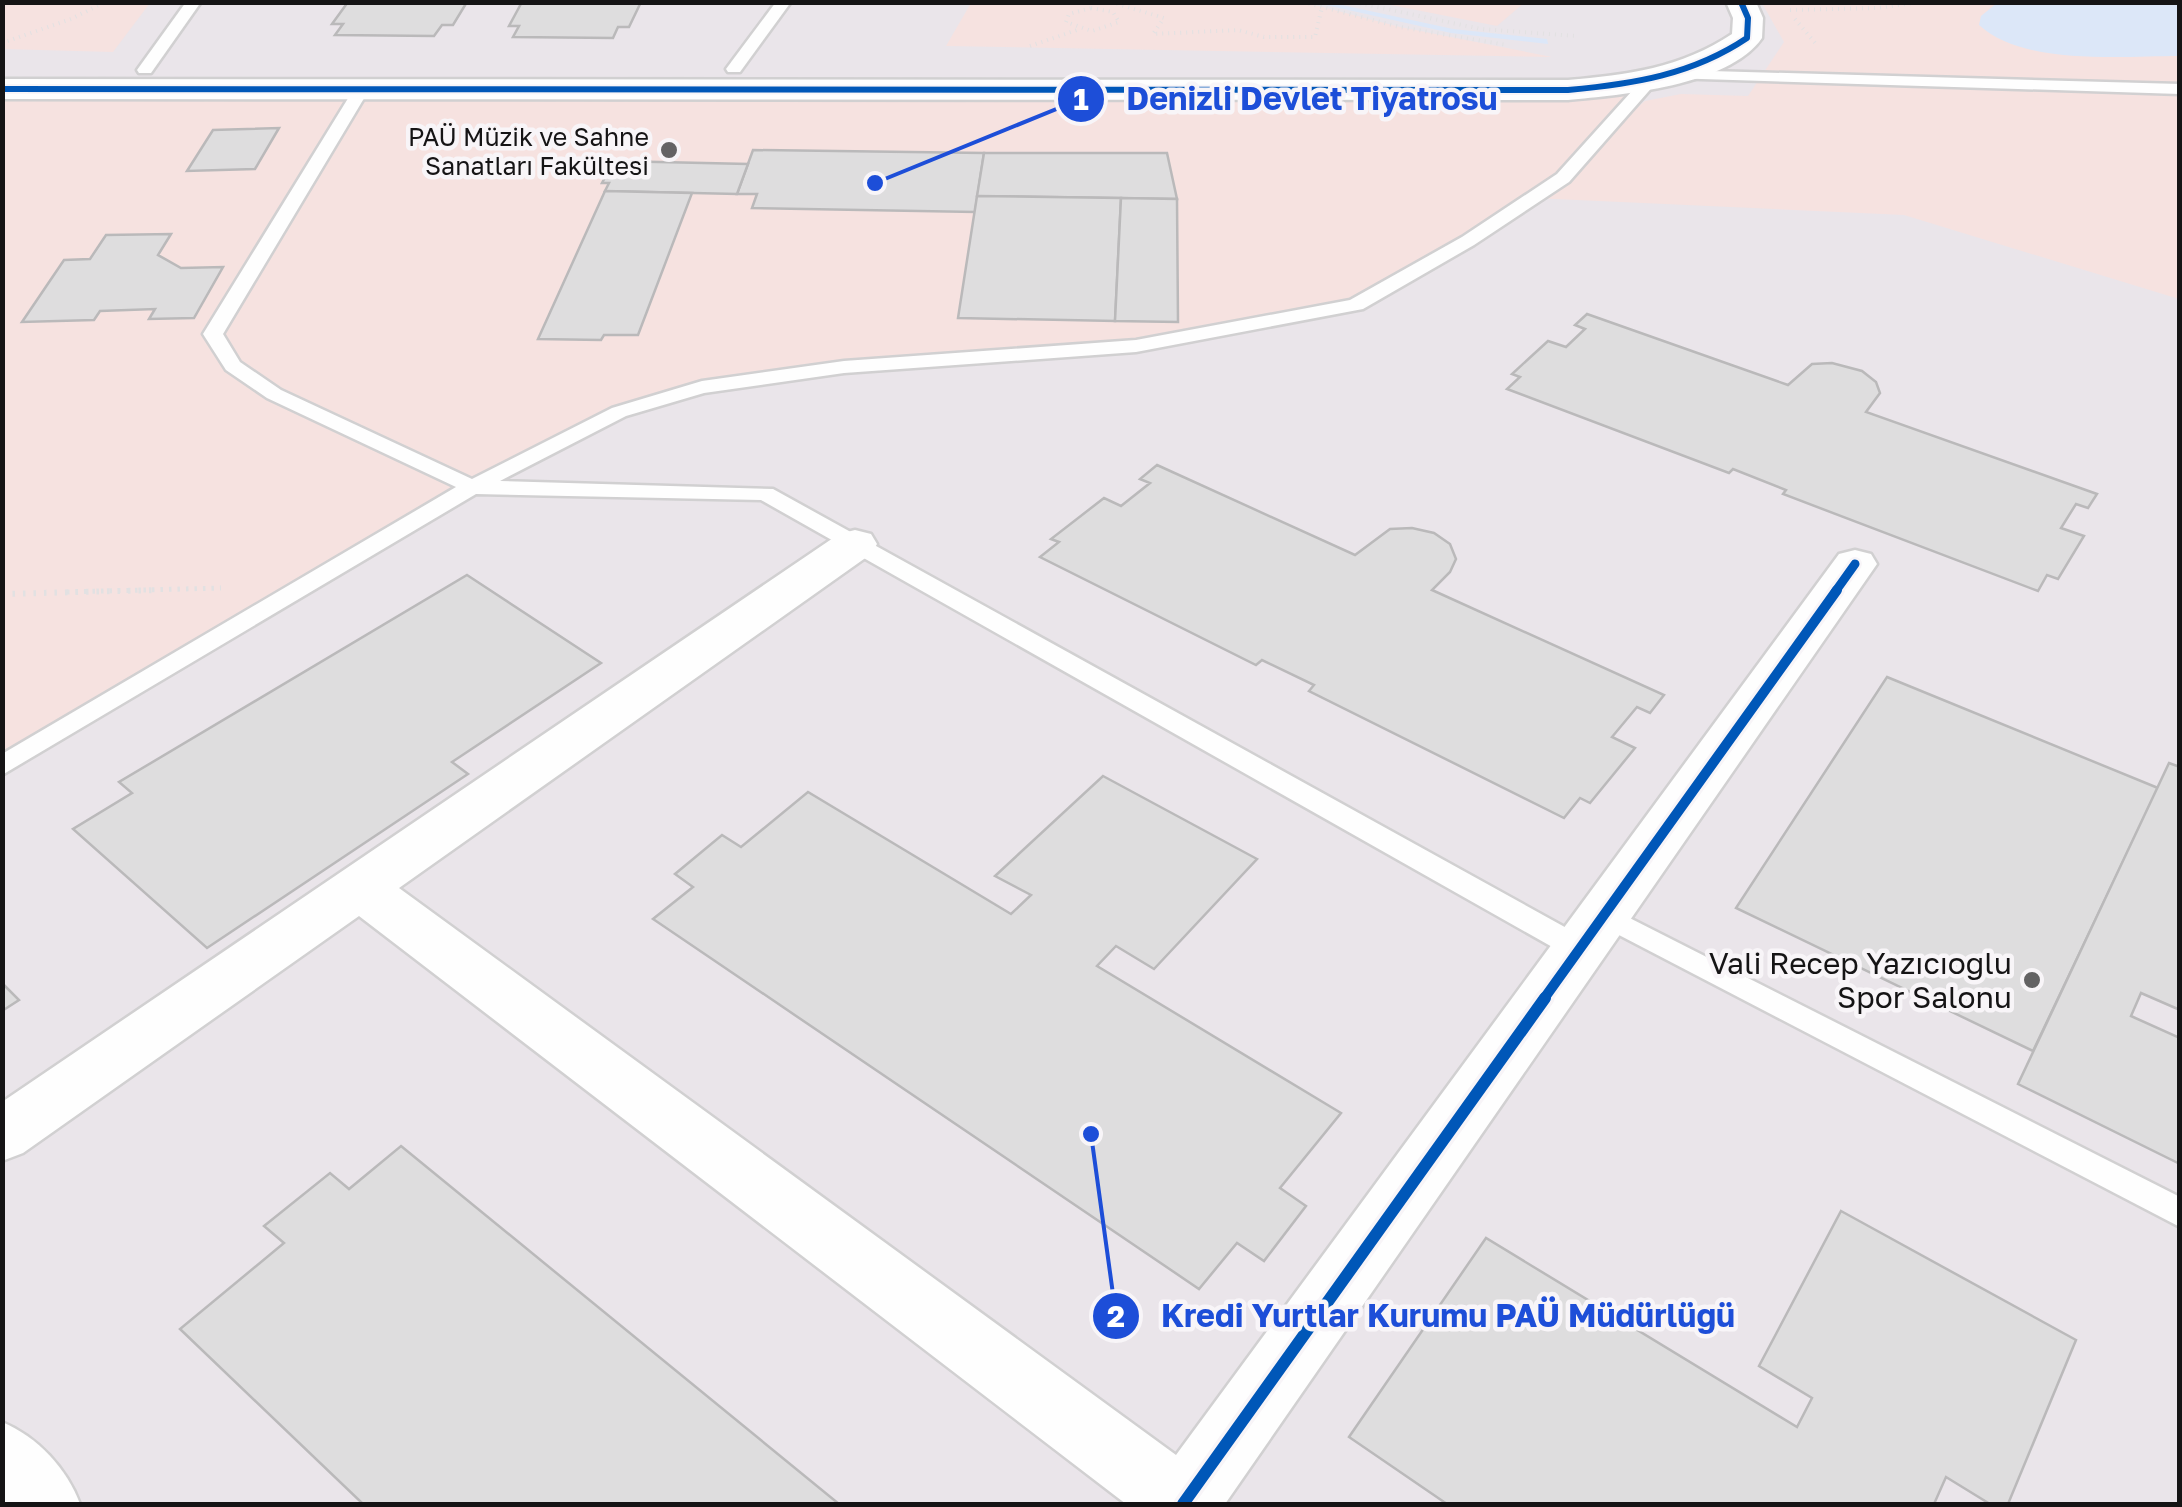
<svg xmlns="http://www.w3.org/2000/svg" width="2182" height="1507" viewBox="0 0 2182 1507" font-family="'Golos Text',sans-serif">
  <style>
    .built { fill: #eae5ea }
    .green { fill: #f6e2e0 }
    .water { fill: #dce7f8 }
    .building { fill: #deddde; stroke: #bab9ba; stroke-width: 2.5 }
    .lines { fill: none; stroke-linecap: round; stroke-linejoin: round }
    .lane-casing { stroke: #d1d0d1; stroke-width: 5 }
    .street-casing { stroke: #d1d0d1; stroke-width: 5 }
    .path-far2 { stroke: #e2e1e2; stroke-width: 4; stroke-dasharray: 1 5; stroke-linecap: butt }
    .path-far1 { stroke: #e2e1e2; stroke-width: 5; stroke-dasharray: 2.5 6; stroke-linecap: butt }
    .path { stroke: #e2e1e2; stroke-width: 6; stroke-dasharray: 2.5 8; stroke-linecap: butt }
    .lane { fill: #fefefe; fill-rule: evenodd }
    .street { fill: #fefefe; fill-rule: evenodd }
    .cycleway-far3-casing { stroke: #f8f5f8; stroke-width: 10 }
    .cycleway-far2-casing { stroke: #f8f5f8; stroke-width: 14 }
    .cycleway-far1-casing { stroke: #f8f5f8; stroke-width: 16 }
    .cycleway-casing { stroke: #f8f5f8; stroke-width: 19 }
    .cycleway-far3 { stroke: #0057b8; stroke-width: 6 }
    .cycleway-far2 { stroke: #0057b8; stroke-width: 9 }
    .cycleway-far1 { stroke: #0057b8; stroke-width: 10 }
    .cycleway { stroke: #0057b8; stroke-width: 12 }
    .poi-dot { fill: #646364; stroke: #f8f5f8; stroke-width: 4 }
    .labels { text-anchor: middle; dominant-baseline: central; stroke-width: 9; stroke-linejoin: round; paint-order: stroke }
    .far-poi-label { font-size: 25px; fill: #151415; stroke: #f8f5f8; text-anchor: end }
    .poi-label { font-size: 30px; fill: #151415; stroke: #f8f5f8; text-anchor: end }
    .leader { fill: none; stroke: #1d4ed8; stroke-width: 4 }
    .callout-dot { fill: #1d4ed8; stroke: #f8f5f8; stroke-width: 4 }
    .mark-label { font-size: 30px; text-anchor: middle; font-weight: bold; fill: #fff }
    .callout-label { font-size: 32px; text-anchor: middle; font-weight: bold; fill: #1d4ed8; stroke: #f8f5f8; stroke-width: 9; stroke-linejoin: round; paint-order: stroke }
  </style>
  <rect width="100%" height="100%" fill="#f7f6f7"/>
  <rect class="built" x="3" y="3" width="2176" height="1501"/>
  <g class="green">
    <path d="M3,2H150V3L113,52L3,49Z"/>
    <path d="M1303,2L1400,27L1552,57L946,46L971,3Z"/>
    <path d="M1381,3H1524L1497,26Z"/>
    <path d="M1762,3H2179V299L1904,215L1533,198L1376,294L1136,346L844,367L702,387L619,412L3,763V88H723L1641,96L1559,175L1645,101L1681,94L1748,96L1784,42Z"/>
  </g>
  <g class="water">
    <path d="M1317,3H1333L1453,29L1547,39L1548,44L1451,33Z"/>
    <path d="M1997,3H2179V56C2122,56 2023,66 1979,25L1981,16Z"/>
  </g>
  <g class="building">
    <path d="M348,2H467L453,25H442L434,36L335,35L343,24H332Z"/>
    <path d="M522,2H641L629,27H618L613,38L513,37L519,26H509Z"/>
    <path d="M279,128L255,169L187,171L213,130Z"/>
    <path d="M753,150L984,153L975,212L752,208L757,194H737Z"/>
    <path d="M984,153H1167L1177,199L977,196Z"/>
    <path d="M614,161L748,164L737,194L605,191L609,183H602Z"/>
    <path d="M605,191L692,193L638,335H604L601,340L538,339Z"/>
    <path d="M977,196L1121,198L1115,321L958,318Z"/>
    <path d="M1121,198L1177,199L1178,322L1115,321Z"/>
    <path d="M171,234L158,255L181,268L223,267L194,318L149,319L155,309L100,311L94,320L22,322L64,260L90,259L106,235Z"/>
    <path d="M1587,314L1788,385L1812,364L1832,363L1862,371L1876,382L1880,393L1866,412L2097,494L2088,508L2076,504L2061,528L2084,536L2058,579L2047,575L2038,591L1783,494L1786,490L1733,469L1729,473L1507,389L1520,377L1512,374L1548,341L1566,347L1585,329L1575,325Z"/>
    <path d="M1157,465L1355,555L1390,529L1412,528L1434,533L1450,544L1456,559L1450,572L1432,590L1664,695L1650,713L1637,707L1612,737L1635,748L1590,803L1580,798L1564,818L1309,691L1314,685L1262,660L1256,665L1040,557L1059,542L1051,539L1104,498L1121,506L1150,483L1140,479Z"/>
    <path d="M467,575L601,663L452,762L468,774L207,948L73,829L132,793L119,782Z"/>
    <path d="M1887,677L2158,788L2033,1051L1736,908Z"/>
    <path d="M2169,763L2180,767V1010L2141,993L2131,1016L2180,1038V1164L2018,1084Z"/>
    <path d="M1103,776L1257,859L1154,969L1116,946L1097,966L1341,1113L1280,1188L1306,1206L1264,1261L1237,1243L1199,1289L653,919L693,887L675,874L722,835L741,847L808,792L1011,914L1031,895L995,876Z"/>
    <path d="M2,983L19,1000L2,1011Z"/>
    <path d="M401,1146L839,1504H363L180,1329L284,1243L264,1226L330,1173L349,1189Z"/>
    <path d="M1841,1211L2076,1340L2008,1504H1990L1946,1477L1934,1504H1447L1349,1437L1486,1238L1797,1427L1812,1398L1759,1366Z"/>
  </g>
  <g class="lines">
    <defs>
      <g id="lane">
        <path d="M186,2H201L151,73H139L137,70Z"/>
        <path d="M776,2H791L740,72H728L726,69Z"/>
        <path d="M1676,70L2180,84V94L1670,78L1668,75Z"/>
        <path d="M1641,81L1655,84L1569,182L1474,245L1363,309L1136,352L844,373L704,393L626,416L500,481L773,489L1590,941L1594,949L1590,957L1580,960L1570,957L761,500L476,494L2,775V754L456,487L267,398L226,370L203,334L355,87L369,90L223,334L240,362L281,390L472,479L612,408L702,381L844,361L1136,340L1350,300L1462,237L1557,174Z"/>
        <path d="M1604,905L2180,1197V1227L1594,922L1590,915L1594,908Z"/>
      </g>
      <g id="street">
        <path d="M1726,2H1756L1763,18L1762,38C1729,86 1621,95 1568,100L2,99V79L1568,80C1627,75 1681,68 1732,34L1733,18Z"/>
        <path d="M855,530L871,534L877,544L871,554L399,888L1176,1455L1839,554L1855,550L1871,554L1877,564L1225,1504H1126L359,916L23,1153L2,1161V1102L839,534Z"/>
        <path d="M2,1422C38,1437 67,1469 80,1504H2Z"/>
      </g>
    </defs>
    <use href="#lane" class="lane-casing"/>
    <use href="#street" class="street-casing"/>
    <g class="path-far2">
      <path d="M1111,2L1164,18L1153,34L1238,30L1264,37H1315L1322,7"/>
      <path d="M1303,2L1400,27L1507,45"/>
      <path d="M1354,2L1481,29L1576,36"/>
      <path d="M1091,8L1113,12L1119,22L1092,31L1066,22L1069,14Z"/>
      <path d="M1790,10L1877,8L1921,2"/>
      <path d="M1795,19L1816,44"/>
      <path d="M2,43L71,19L105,2"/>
      <path d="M1030,46L1080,29"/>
    </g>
    <path class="path-far1" d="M67,592L221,588"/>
    <path class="path" d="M2,594L158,590"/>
    <use href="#lane" class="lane"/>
    <use href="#street" class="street"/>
    <defs>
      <path id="cycleway-far3" d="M2,89L1568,90C1633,84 1692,75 1747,38L1748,18L1741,2"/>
      <path id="cycleway-far2" d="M1835,592L1855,564"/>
      <path id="cycleway-far1" d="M1543,1000L1837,590"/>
      <path id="cycleway" d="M1183,1504L1545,998"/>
    </defs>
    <use href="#cycleway-far3" class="cycleway-far3-casing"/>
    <use href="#cycleway-far2" class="cycleway-far2-casing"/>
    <use href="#cycleway-far1" class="cycleway-far1-casing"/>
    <use href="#cycleway" class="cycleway-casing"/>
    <use href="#cycleway-far3" class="cycleway-far3"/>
    <use href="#cycleway-far2" class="cycleway-far2"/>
    <use href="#cycleway-far1" class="cycleway-far1"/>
    <use href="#cycleway" class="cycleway"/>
  </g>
  <g class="poi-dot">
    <circle cx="669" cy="150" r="10"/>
    <circle cx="2032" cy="980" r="10"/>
  </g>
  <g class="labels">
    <g class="far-poi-label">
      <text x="649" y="136">PAÜ Müzik ve Sahne<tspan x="649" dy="29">Sanatları Fakültesi</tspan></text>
    </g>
    <g class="poi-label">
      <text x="2012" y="963">Vali Recep Yazıcıoğlu<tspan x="2012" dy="34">Spor Salonu</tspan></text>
    </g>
  </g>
  <path class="leader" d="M875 183L1081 99M1091 1134L1116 1316"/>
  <g class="callout-dot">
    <circle cx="875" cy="183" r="10"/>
    <circle cx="1091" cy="1134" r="10"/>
    <circle cx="1081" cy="99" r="25"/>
    <circle cx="1116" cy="1316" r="25"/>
  </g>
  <g class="mark-label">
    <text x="1081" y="110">1</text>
    <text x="1116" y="1327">2</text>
  </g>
  <g class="callout-label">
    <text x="1312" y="110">Denizli Devlet Tiyatrosu</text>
    <text x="1448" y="1327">Kredi Yurtlar Kurumu PAÜ Müdürlüğü</text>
  </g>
  <rect width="2182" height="1507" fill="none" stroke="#151415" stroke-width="10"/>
</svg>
